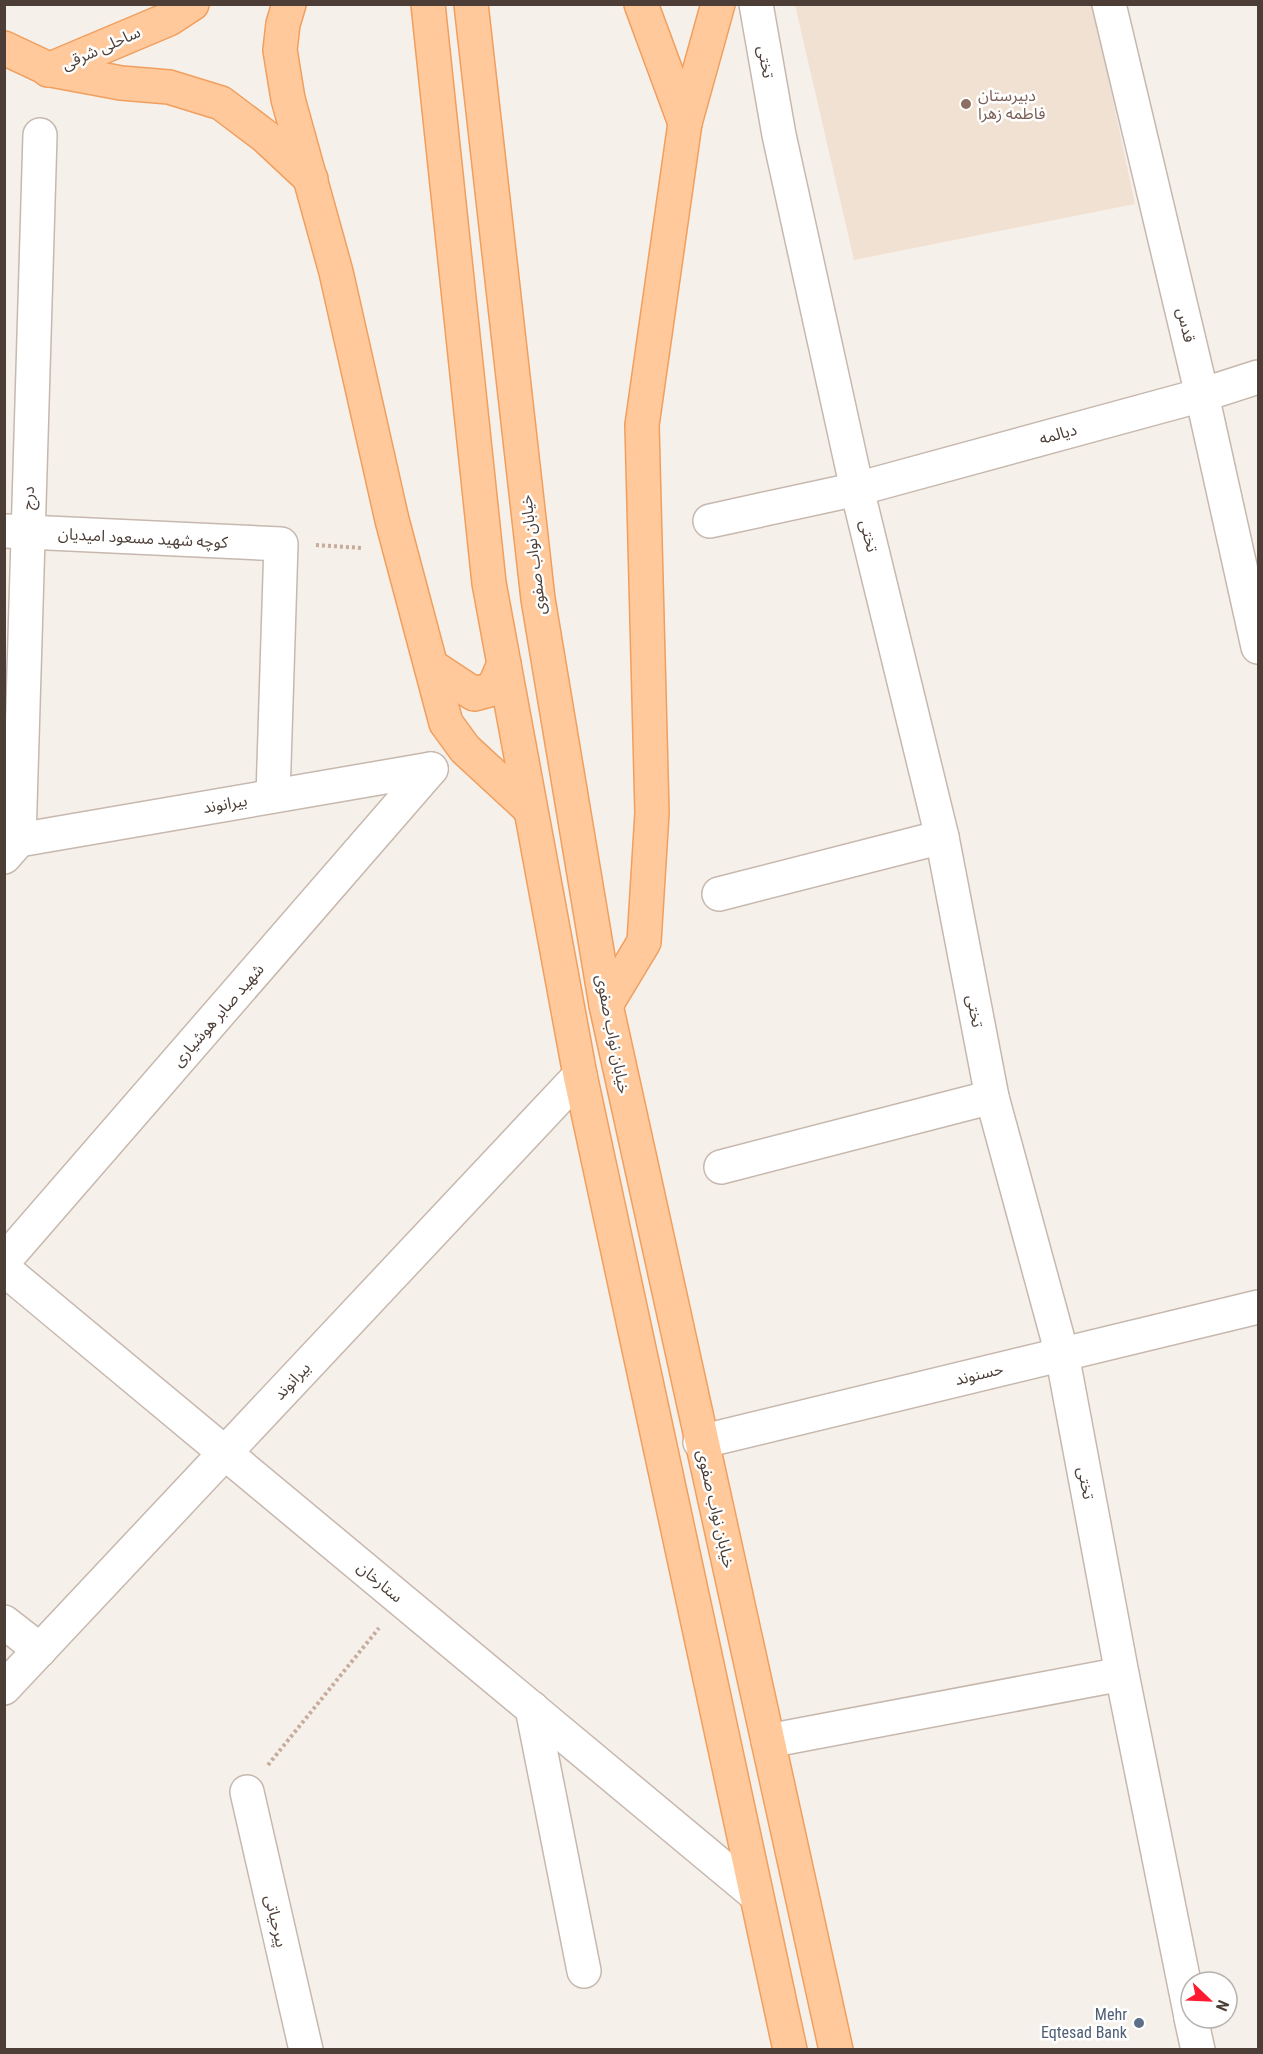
<svg xmlns="http://www.w3.org/2000/svg" width="1263" height="2054" viewBox="0 0 1263 2054" font-family="'Roboto Condensed','Noto Sans Arabic',sans-serif">
  <style>
    .education { fill: #f1e1d3 }
    .lines { fill: none; stroke-linecap: round; stroke-linejoin: round }
    .minor-casing { stroke: #c6b8ae; stroke-width: 36 }
    .major-casing { stroke: #f09f5e; stroke-width: 36 }
    .path { stroke: #c7ac9b; stroke-width: 4; stroke-dasharray: 3 3; stroke-linecap: butt }
    .minor { stroke: #fff; stroke-width: 33 }
    .major { stroke: #ffc99b; stroke-width: 33 }
    .education-dot { fill: #8d6e63; stroke: #fff; stroke-width: 2 }
    .service-dot { fill: #5c6f8a; stroke: #fff; stroke-width: 2 }
    .labels { text-anchor: middle; dominant-baseline: central; stroke-width: 5; stroke-linejoin: round; paint-order: stroke }
    .street-label { font-size: 16px; fill: #4c3e37; stroke: #fff }
    .education-label { font-size: 16px; fill: #785e54; stroke: #fff; text-anchor: start }
    .service-label { font-size: 16px; fill: #4e5e75; stroke: #fff; text-anchor: end }
  </style>
  <rect width="100%" height="100%" fill="#f6f0ea"/>
  <path class="education" d="M795,5H1093L1135,204L854,260Z"/>
  <g class="lines">
    <defs>
      <g id="minor">
        <path d="M756,4L779,135L857,489L942,837L992,1097L1062,1354L1122,1674L1191,2017"/>
        <path d="M1109,4L1202,395L1258,647"/>
        <path d="M710,521L857,489L1202,395L1258,377"/>
        <path d="M6,531L281,544L273,796"/>
        <path d="M19,840L431,769"/>
        <path d="M4,857L19,840L40,135"/>
        <path d="M719,894L942,837"/>
        <path d="M721,1167L992,1097"/>
        <path d="M4,1261L431,769"/>
        <path d="M4,1269L756,1895"/>
        <path d="M700,1442L1258,1307"/>
        <path d="M4,1622L40,1650"/>
        <path d="M4,1688L580,1075"/>
        <path d="M532,1708L584,1971"/>
        <path d="M768,1741L1122,1674"/>
        <path d="M247,1792L306,2050"/>
        <path d="M1191,2018L1198,2050"/>
      </g>
      <g id="major">
        <path d="M289,4L283,24L280,50L288,99L336,272L392,520L446,723L465,749L530,809"/>
        <path d="M428,4L489,583L580,1075L790,2050"/>
        <path d="M471,4L538,599L606,1005L836,2050"/>
        <path d="M641,4L685,123"/>
        <path d="M4,48L51,70L121,83L169,87L221,103L266,137L311,179"/>
        <path d="M48,70L169,19L192,4"/>
        <path d="M433,667L474,694L493,689L504,664"/>
        <path d="M606,1005L644,942L652,813L642,425L685,123L718,4"/>
      </g>
    </defs>
    <use href="#minor" class="minor-casing"/>
    <use href="#major" class="major-casing"/>
    <g class="path">
      <path d="M316,545L362,548"/>
      <path d="M268,1765L379,1628"/>
    </g>
    <use href="#minor" class="minor"/>
    <use href="#major" class="major"/>
  </g>
  <circle class="education-dot" cx="966" cy="104" r="6"/>
  <circle class="service-dot" cx="1139" cy="2023" r="6"/>
  <g class="labels">
    <g class="street-label">
      <text transform="translate(101 48) rotate(-24)">ساحلی شرقی</text>
      <text transform="translate(766 62) rotate(80)">تختی</text>
      <text transform="translate(1186 325) rotate(77)">قدس</text>
      <text transform="translate(1058 434) rotate(-15)">دیالمه</text>
      <text transform="translate(28 498) rotate(-88)">درج</text>
      <text transform="translate(869 536) rotate(76)">تختی</text>
      <text transform="translate(143 538) rotate(3)">کوچه شهید مسعود امیدیان</text>
      <text transform="translate(533 555) rotate(-97)">خیابان نواب صفوی</text>
      <text transform="translate(225 804) rotate(-10)">بیرانوند</text>
      <text transform="translate(975 1011) rotate(79)">تختی</text>
      <text transform="translate(218 1015) rotate(-49)">شهید صابر هوشیاری</text>
      <text transform="translate(613 1034) rotate(79)">خیابان نواب صفوی</text>
      <text transform="translate(979 1374) rotate(-14)">حسنوند</text>
      <text transform="translate(292 1381) rotate(-47)">بیرانوند</text>
      <text transform="translate(1086 1483) rotate(79)">تختی</text>
      <text transform="translate(716 1509) rotate(77)">خیابان نواب صفوی</text>
      <text transform="translate(380 1582) rotate(40)">ستارخان</text>
      <text transform="translate(276 1921) rotate(77)">پیرحیاتی</text>
    </g>
    <g class="education-label">
      <text x="978" y="95">دبیرستان<tspan x="978" dy="18">فاطمه زهرا</tspan></text>
    </g>
    <g class="service-label">
      <text x="1127" y="2014">Mehr<tspan x="1127" dy="18">Eqtesad Bank</tspan></text>
    </g>
  </g>
  <rect width="1263" height="2054" fill="none" stroke="#4c3e37" stroke-width="12"/>
  <g transform="translate(1209 2000) rotate(113)"><circle r="28" fill="#ffffff" stroke="#b7b2af" stroke-width="1.5"/>
  <path d="M0-4.5L10 22L0 15L-10 22Z" fill="#ff1931"/>
  <text y="-9" font-size="16" font-weight="bold" text-anchor="middle" fill="#4c3e37">N</text>
  </g>
</svg>
